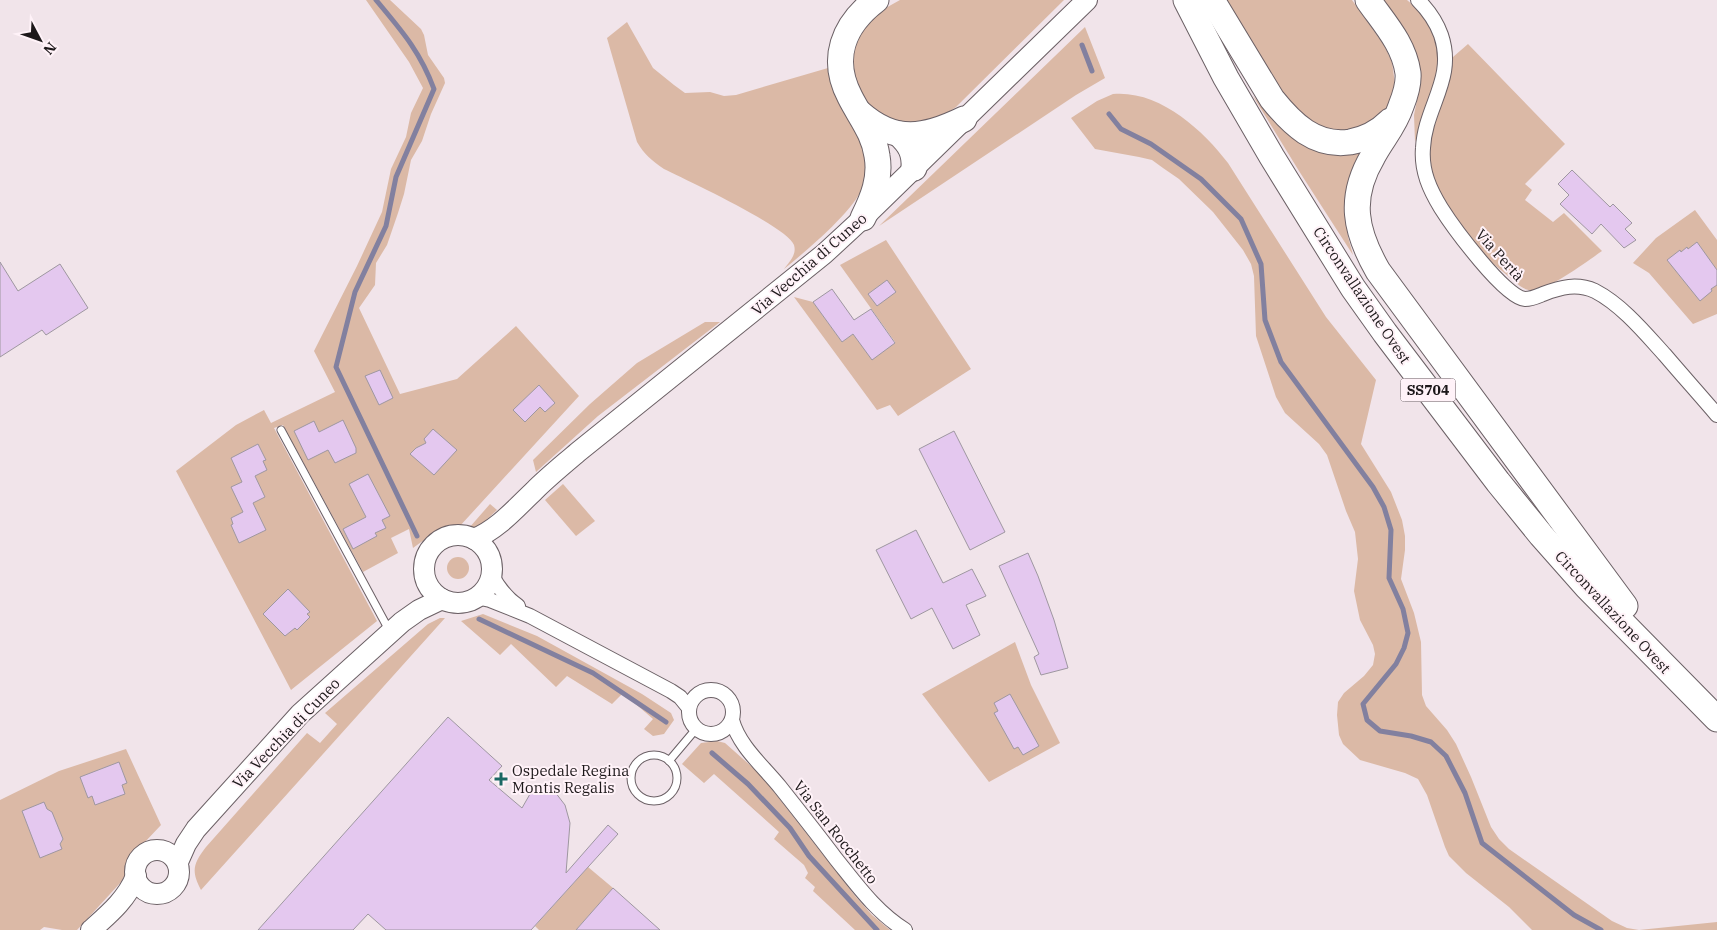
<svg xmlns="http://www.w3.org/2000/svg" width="1717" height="930" viewBox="0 0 1717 930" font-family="'IBM Plex Serif',serif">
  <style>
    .green { fill: #dbb9a6 }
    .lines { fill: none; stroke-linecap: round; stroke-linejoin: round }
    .stream { stroke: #82809f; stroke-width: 5 }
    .building { fill: #e4c8ef; stroke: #9e97a0 }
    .lane-casing { stroke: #6b6065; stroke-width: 9 }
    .street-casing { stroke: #6b6065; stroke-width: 16 }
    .secondary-casing { stroke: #6b6065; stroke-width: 22 }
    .highway-casing { stroke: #6b6065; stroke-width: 27 }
    .lane { stroke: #fff; stroke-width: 7 }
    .street { stroke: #fff; stroke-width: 14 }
    .secondary { stroke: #fff; stroke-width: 20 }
    .highway { stroke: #fff; stroke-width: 25 }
    .poi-dot { fill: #1b6864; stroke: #fff2f8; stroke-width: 2 }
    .labels { text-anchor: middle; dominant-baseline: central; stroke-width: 4; stroke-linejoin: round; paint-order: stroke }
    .shield { fill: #fff2f8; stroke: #61595d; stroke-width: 1 }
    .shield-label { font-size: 14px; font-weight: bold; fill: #1d181a }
    .street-label { font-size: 15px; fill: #1d181a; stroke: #fff2f8 }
    .poi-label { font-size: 15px; fill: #1d181a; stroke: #fff2f8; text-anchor: start }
  </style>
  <rect width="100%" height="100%" fill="#f1e4ea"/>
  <g class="green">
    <path d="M366,0H390L421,29L424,35L428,55L444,78L445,83L431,114L422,141L411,160L404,194L398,213L387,245L376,263L375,285L359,308L400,394L457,379L516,326L579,396L459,527C440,529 428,537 413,548L409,529L391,538L398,553L363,572L283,425L274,428L377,621L291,690L176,471L236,425L264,410L271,423L335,392L314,351L357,266L382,212L391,169L406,137L411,113L423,88L409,62Z"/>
    <path d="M900,0H1064L956,107C938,120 917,127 895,122C890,121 885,117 881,115C852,97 844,56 864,28C873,15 887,7 900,0Z"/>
    <path d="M1227,0H1352L1384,45L1392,62L1395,84L1392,98L1385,111L1375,121L1354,133L1312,126L1281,92Z"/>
    <path d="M1382,0H1407C1426,16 1442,42 1439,68C1438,76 1434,85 1431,94C1425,110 1420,126 1415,142L1414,115L1419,90Z"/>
    <path d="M627,22L653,68L674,85L685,93L710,92L724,96L736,95L828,68C836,98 856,123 865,153C868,162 867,177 863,187C852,213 806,251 784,269C789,262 797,255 794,245C788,227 686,180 664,169C652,161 644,154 637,142L607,38Z"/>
    <path d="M1085,27L1105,78L1076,95L879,226Z"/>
    <path d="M1468,44L1565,144L1525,184L1532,190L1525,200L1553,222L1564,213L1602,251C1586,262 1552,288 1534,290C1529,291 1524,289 1520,286L1484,256L1444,200L1431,175L1428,146L1450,77L1453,57Z"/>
    <path d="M1113,94C1159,90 1202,129 1228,163L1326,317L1376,380L1361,444L1391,492L1402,520L1405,536V550L1401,579L1414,613L1421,642L1422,695L1426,706L1447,730L1456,744L1471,777L1491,827L1499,839L1509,849L1612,921L1627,928L1639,930L1717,922V930H1532L1509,907L1466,873L1449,856L1445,847L1427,795L1418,779L1405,773L1360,760L1343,744L1339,735L1337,715L1338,702L1344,693L1364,676L1373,665L1375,654L1373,645L1360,620L1354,591L1358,559L1355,532L1346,511L1327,455L1319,444L1285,413L1276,397L1256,336L1254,276L1251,264L1243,250L1213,212L1179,179L1163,168L1152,160L1139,157L1095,149L1071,118L1097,101Z"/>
    <path d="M1253,96L1277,121L1366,147L1345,212L1348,237L1353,255L1299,171Z"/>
    <path d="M1695,210L1717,240V314L1693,324L1649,273L1633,263L1656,238Z"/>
    <path d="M886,240L971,369L898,416L890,405L877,410L794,297L813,302L842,342L853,334L872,359L895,342L840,265Z"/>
    <path d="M705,322H720L598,416L536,472L533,460L590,404L637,363Z"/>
    <path d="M563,484L595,521L576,536L545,500Z"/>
    <path d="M490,504L497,510L480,526L469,528Z"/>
    <circle cx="458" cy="568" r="11"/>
    <path d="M483,614L537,636L642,694L671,713L674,720L664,734L653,736L644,729L653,719L623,693L612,704L567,676L556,687L511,644L500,655L461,621Z"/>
    <path d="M440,618H445L201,890C191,871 193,864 206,847L307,733L320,743L337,724L325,713L428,624Z"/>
    <path d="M1015,642L1031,685L1060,743L989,782L922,694Z"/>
    <path d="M717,741L725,743L760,774L856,897L872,915L890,930H855L813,891L815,887L805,878L808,873L804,865L774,839L779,832L714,774L704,783L682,764L701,743Z"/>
    <path d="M126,749L161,825L128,860L125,875L121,882L77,930H62L44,927L40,930H0V800L59,771Z"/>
    <path d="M588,867L613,888L576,930H539L535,926Z"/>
  </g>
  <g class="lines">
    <g class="stream">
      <path d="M376,0C401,30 420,51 434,89L396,177L386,226L355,292L336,367L417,536"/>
      <path d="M1082,45L1092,71"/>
      <path d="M1109,114L1121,129L1151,144L1201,179L1241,219L1261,264L1265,320L1281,362L1373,487L1384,507L1391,530L1389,578L1403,609L1408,633L1404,648L1396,664L1363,704L1367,720L1380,731L1411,736L1431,742L1446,756L1465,793L1482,843L1574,915L1601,930"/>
      <path d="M479,619L593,673L666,722"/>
      <path d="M712,753L748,784L790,828L809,856L877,930"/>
    </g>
  </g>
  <g class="building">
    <path d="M1572,170L1610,207L1613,204L1632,223L1625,229L1636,240L1624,248L1601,224L1592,234L1560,204L1569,195L1558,184Z"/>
    <path d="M1697,242L1717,270V285L1711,289L1712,291L1700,301L1667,260L1680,250L1681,252L1687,247L1688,249Z"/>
    <path d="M0,262L18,291L60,264L88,308L46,335L42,330L0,357Z"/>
    <path d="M887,280L896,292L877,306L868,294Z"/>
    <path d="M832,289L854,320L871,309L895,343L872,360L853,334L842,342L813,302Z"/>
    <path d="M380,370L393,398L379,405L365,376Z"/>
    <path d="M539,385L555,403L545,412L540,407L525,422L513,410Z"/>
    <path d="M343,420L356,448V453L335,463L328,450L308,460L294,431L314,421L319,432Z"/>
    <path d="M433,429L457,450L434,475L410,454L416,448L426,443L424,439Z"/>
    <path d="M954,431L1005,532L970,550L919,449Z"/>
    <path d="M258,444L266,460L263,461L267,470L255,476L265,497L253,503L266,530L239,543L231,525L233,524L231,518L243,512L231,487L242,482L231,458Z"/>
    <path d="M368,474L390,516L382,520L386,528L375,533L377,536L353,549L343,529L366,517L349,484Z"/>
    <path d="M916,530L943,583L972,569L986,596L966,605L980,635L953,649L932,608L911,619L876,550Z"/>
    <path d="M1028,553L1038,576L1054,620L1068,668L1041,675L1034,657L1039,654L999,566Z"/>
    <path d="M288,589L310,612L307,614L310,617L297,630L295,628L285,636L263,614Z"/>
    <path d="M1010,694L1039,746L1023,755L1018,747L1014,749L994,713L998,711L994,703Z"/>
    <path d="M448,717L502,766L489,780L522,808L530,794L542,788L555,792L565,805L570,823L566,873L608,825L618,834L531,930H386L368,914L353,930H258Z"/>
    <path d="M119,762L127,783L122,785L125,794L95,805L92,796L88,798L80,777Z"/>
    <path d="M44,802L47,809L52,812L63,839L60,844L62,849L40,858L22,811Z"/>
    <path d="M613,888L660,930H576Z"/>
  </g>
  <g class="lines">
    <defs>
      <g id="lane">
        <path d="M281,430L389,630"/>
        <circle cx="654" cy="778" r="23"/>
        <path d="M669,761L696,729"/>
      </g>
      <g id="street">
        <path d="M1418,0C1428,10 1436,21 1441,35C1456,79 1425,106 1423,148C1421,171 1430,190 1441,208C1453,227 1505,298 1525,299C1532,299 1538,296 1543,294C1561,287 1577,283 1595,291C1622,305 1645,333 1665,355C1682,375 1700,395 1717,415"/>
        <path d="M491,574C498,587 506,598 518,606"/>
        <path d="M476,597L490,600L530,616L671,691L680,697L689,708"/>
        <circle cx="711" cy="712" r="22"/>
        <path d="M732,720C739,746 763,766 780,787C799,811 818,835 836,859C857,885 876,912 905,930"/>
      </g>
      <g id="secondary">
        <circle cx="458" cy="569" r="34"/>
        <path d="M474,539C498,529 515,509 534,491C548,477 563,465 578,452L824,254L863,218L1087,0"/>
        <circle cx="157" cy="872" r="22"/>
        <path d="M178,862L186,844L196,829L300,714L402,622L419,610L442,599"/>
        <path d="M91,930C109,914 127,899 136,876"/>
      </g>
      <g id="highway">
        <path d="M1186,0L1226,78L1272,157L1353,288L1385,333L1498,482L1541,535L1587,587L1717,719"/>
        <path d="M1212,0L1272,99C1292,124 1315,147 1350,142C1366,139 1378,133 1390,121"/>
        <path d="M1368,0C1384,23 1404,44 1408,73C1409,84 1405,96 1401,106C1395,125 1382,139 1373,156C1348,198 1355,231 1378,271L1625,606"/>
        <path d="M860,113C895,144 925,138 964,119"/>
        <path d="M899,134C910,144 915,153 914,168"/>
        <path d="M863,218C873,198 881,178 877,156C874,133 860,117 850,97C830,59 843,25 876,0"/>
      </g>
    </defs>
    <use href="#lane" class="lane-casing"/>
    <use href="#street" class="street-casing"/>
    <use href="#secondary" class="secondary-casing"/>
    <use href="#highway" class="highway-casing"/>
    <use href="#lane" class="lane"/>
    <use href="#street" class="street"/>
    <use href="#secondary" class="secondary"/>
    <use href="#highway" class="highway"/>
  </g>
  <path class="poi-dot" d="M498.5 771.5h5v5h5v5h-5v5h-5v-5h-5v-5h5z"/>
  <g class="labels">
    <rect class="shield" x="1400.5" y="378.5" width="55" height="23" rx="4"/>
    <g class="shield-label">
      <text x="1428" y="390">SS704</text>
    </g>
    <g class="street-label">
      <text transform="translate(1500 255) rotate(48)">Via Pertà</text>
      <text transform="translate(809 264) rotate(-41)">Via Vecchia di Cuneo</text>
      <text transform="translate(1362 295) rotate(56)">Circonvallazione Ovest</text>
      <text transform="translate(1613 612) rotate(47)">Circonvallazione Ovest</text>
      <text transform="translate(286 733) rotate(-46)">Via Vecchia di Cuneo</text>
      <text transform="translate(836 832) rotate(52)">Via San Rocchetto</text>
    </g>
    <g class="poi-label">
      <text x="512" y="770">Ospedale Regina<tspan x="512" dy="17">Montis Regalis</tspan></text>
    </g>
  </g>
  <g transform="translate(40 40) rotate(131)" stroke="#fff2f8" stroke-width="4" paint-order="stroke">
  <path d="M0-4L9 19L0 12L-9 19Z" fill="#1d181a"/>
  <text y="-8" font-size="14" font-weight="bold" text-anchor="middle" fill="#1d181a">N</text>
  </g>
</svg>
